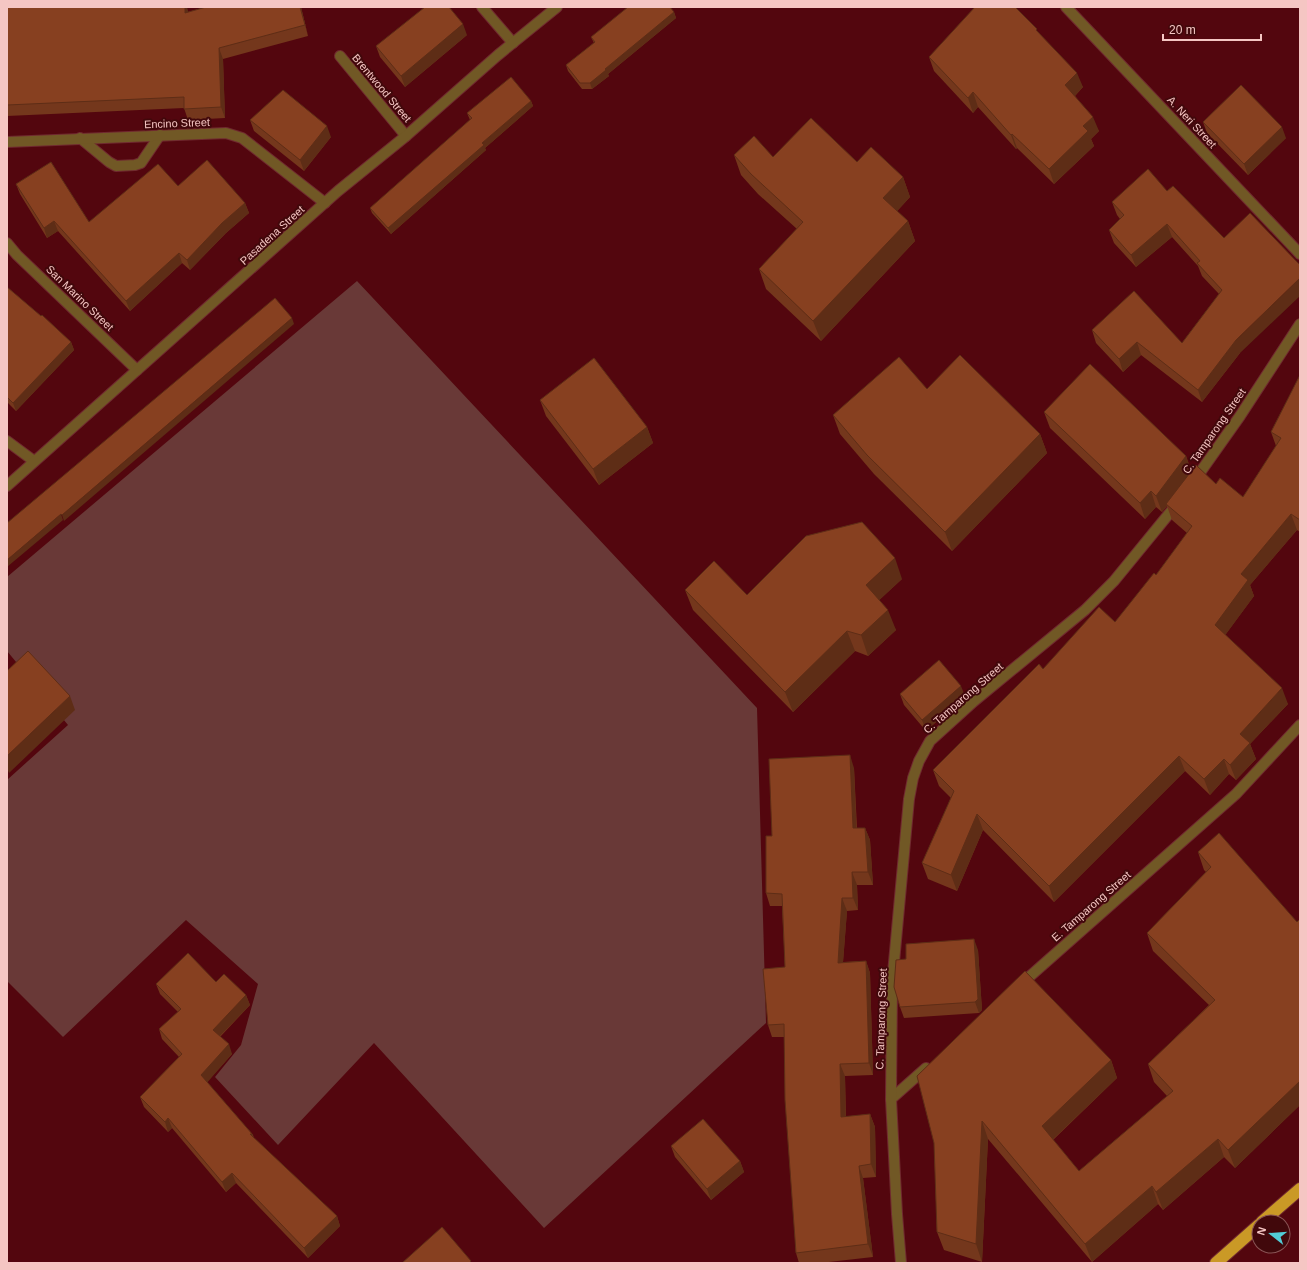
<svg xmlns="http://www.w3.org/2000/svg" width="1307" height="1270" viewBox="0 0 1307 1270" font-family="Helvetica,sans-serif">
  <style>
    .grass { fill: #693937 }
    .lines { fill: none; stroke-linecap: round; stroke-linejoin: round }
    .street-casing { stroke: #70292f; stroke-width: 12 }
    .highway-casing { stroke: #70292f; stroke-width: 14 }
    .street { stroke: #715825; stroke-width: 10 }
    .highway { stroke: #ca9926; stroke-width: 12 }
    .wall { fill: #74371c }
    .shaded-wall { fill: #5e2d16 }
    .building { fill: #874020; stroke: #5e2d16 }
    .labels { text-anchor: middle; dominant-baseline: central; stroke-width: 4; stroke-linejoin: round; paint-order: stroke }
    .street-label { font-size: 11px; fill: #f5c6c3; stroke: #41080b }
  </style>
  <rect width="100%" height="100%" fill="#53060e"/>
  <path class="grass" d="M357,281L757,708L766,1023L544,1228L374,1043L278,1145L215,1077L241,1045L258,984L186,920L63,1037L7,981V780L68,725L7,651V577Z"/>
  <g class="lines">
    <defs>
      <g id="street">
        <path d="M482,7L513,43"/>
        <path d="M1066,7L1300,254"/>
        <path d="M340,56L406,136"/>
        <path d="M80,138L109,162L116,166L135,165L141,163L160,135"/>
        <path d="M7,142L226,133L242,138L325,203"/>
        <path d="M7,243L17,255L137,370"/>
        <path d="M7,441L34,461"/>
        <path d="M1194,481L1240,416L1300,324"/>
        <path d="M7,486L338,191L406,136L498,55L557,7"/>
        <path d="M1020,985L1236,794L1300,725"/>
        <path d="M891,1099L926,1068"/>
        <path d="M901,1263L897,1214L891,1099L892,984L909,799L913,778L919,761L930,741L973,702L1085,610L1114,581L1177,504"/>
      </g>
      <g id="highway">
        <path d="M1262,1222L1300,1189"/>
        <path d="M1216,1263L1259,1225"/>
      </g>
    </defs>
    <use href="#street" class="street-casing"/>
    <use href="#highway" class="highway-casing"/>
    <use href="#street" class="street"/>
    <use href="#highway" class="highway"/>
  </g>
  <g class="wall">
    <path d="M7,7L188,12L206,7H301L308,36L223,59L225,118L188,120L184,108L7,116Z"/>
    <path d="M674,12L676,18L608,74L609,76L592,89H582L568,71L566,65L594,43L591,37Z"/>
    <path d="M1038,32L1083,87L1075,96L1099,131L1091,139L1094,146L1054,184L1017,148L1016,149L978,107L973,113L934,71L929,57Z"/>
    <path d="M467,35L405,87L380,57L376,46Z"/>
    <path d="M531,101L533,106L485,148L486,150L391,234L372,213L370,208L470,120L467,113Z"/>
    <path d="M250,120L331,137L304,171L254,131Z"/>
    <path d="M1203,122L1286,138L1248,175L1207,133Z"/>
    <path d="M734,155L857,162L903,177L910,197L897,211L908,221L915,241L821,341L766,289L759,269L797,229L758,194L741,175Z"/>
    <path d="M16,184L89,222L178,186L245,203L249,213L226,233L190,270L182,263L130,311L58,231L47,238L20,194Z"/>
    <path d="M1167,191L1224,238L1240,353L1202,402L1141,355L1123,372L1096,343L1092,330L1182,343L1219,294L1202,276L1198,266L1172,237L1136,267L1114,243L1109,230L1120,219L1117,215L1112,202Z"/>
    <path d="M7,287L71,342L74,350L16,411L7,402Z"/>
    <path d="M1300,375V532L1297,530L1250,585L1254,596L1225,635L1288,704L1250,744L1256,759L1236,780L1229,774L1210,795L1185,771L1054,902L983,830L957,891L928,879L922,863L951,798L939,786L933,770L1043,669L1115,622L1156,575L1187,533L1172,520L1167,506L1162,512L1156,507L1145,519L1050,428L1044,412L1186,456L1191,471L1216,484L1243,497L1276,446L1271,432Z"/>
    <path d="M927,389L1040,434L1047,453L952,551L874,474L840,434L833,415Z"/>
    <path d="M540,400L647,427L653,443L599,485L546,416Z"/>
    <path d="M902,579L879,600L896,630L868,656L855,651L793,712L693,610L685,590L747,595Z"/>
    <path d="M900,694L965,696L926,731L904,705Z"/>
    <path d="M854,768L857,828H865L870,840L873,885H857L858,910L847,911L843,962L866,961L870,973L873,1075L845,1076L846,1117L870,1114L875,1127L876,1177L863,1178L873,1257L820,1263H799L796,1253L784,1037H772L768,1025L785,967L782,906H770L766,893L772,836Z"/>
    <path d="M1198,852L1297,922L1300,919V1105L1235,1168L1224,1157L1163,1210L1158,1204L1092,1262L988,1139L982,1262L944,1250L937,1232L934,1143L1111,1060L1117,1078L1053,1140L1079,1171L1167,1096L1154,1082L1148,1064L1209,1005L1153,951L1147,933L1206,872L1204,870Z"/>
    <path d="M978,950L982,1010L979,1013L904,1018L900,1007L906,959Z"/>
    <path d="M216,982L246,995L250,1005L220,1037L232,1054L207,1082L253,1135L254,1138L337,1216L340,1226L308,1258L236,1183L226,1192L172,1128L168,1132L144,1107L140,1097L179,1057L162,1039L159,1029L178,1012L160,994L156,984Z"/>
    <path d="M671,1146L740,1161L744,1172L711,1200L675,1157Z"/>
  </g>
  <g class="shaded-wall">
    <path d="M185,7H187L189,14L185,13Z"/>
    <path d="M300,7H301L308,36L305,25Z"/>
    <path d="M674,12L676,18L608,74L609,76L592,89L590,83L605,69Z"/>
    <path d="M463,24L467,35L405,87L401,76Z"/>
    <path d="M219,48L223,59L225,118L221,107Z"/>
    <path d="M1077,73L1083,87L1071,100L1065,85Z"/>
    <path d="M973,92L978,107L973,113L968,98Z"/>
    <path d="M531,101L533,106L485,148L486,150L391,234L388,228L482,143Z"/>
    <path d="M1093,117L1099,131L1091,139L1094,146L1054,184L1049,169L1083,126Z"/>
    <path d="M327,126L331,137L304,171L300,160Z"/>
    <path d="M1282,127L1286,138L1248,175L1244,164Z"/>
    <path d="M1012,134L1017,148L1016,149L1011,135Z"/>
    <path d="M903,177L910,197L891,218L883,198Z"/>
    <path d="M245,203L249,213L226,233L190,270L187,260L222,223Z"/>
    <path d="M54,221L58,231L47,238L44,228Z"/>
    <path d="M908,221L915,241L821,341L813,321Z"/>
    <path d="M1167,224L1172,237L1136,267L1131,255Z"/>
    <path d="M179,253L182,263L130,311L126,301Z"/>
    <path d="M1300,278V296L1240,353L1202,402L1198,390L1236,340Z"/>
    <path d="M292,318L294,324L64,521L62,515Z"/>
    <path d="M71,342L74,350L16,411L13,403Z"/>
    <path d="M1137,342L1141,355L1123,372L1119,359Z"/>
    <path d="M647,427L653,443L599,485L593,469Z"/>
    <path d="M1040,434L1047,453L952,551L945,532Z"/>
    <path d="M1186,456L1192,472L1166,504L1167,506L1162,512L1156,496Z"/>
    <path d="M1151,491L1156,507L1145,519L1140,503Z"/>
    <path d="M61,514L63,520L7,567V560Z"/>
    <path d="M1291,514L1297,530L1250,585L1254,596L1221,641L1215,625L1241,574Z"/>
    <path d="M895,558L902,579L873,606L866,585Z"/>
    <path d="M888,610L896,630L868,656L861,635Z"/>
    <path d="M847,631L855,651L793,712L785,692Z"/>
    <path d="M961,686L965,696L926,731L922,720Z"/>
    <path d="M1282,688L1288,704L1250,744L1256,759L1236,780L1230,765L1240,734Z"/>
    <path d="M70,696L75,710L9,773L7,768V756Z"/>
    <path d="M850,755L854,768L857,841L853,828Z"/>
    <path d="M1179,756L1185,771L1054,902L1049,886Z"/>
    <path d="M1224,759L1229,774L1210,795L1204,779Z"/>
    <path d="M977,814L983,830L957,891L951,875Z"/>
    <path d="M865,828L870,840L873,885L868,872Z"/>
    <path d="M852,872L857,885L858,910L853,898Z"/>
    <path d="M842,898L847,911L842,975L838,963Z"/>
    <path d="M974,939L978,950L982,1010L979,1013L975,1002Z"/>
    <path d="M866,961L870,973L873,1075L869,1063Z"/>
    <path d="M246,995L250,1005L216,1040L213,1030Z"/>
    <path d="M229,1044L232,1054L205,1085L201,1075Z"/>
    <path d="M1111,1060L1117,1078L1048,1144L1042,1126Z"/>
    <path d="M840,1064L845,1076L846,1130L841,1117Z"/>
    <path d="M1300,1081V1105L1235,1168L1228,1150Z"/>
    <path d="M870,1114L875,1127L876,1177L871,1164Z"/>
    <path d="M168,1118L172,1128L168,1132L165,1122Z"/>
    <path d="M982,1121L988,1139L982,1262L976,1244Z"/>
    <path d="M1218,1139L1224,1157L1163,1210L1156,1192Z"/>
    <path d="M740,1161L744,1172L711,1200L707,1189Z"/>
    <path d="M859,1166L863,1178L873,1257L868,1244Z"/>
    <path d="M232,1173L236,1183L226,1192L222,1182Z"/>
    <path d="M1152,1186L1158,1204L1092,1262L1085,1244Z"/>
    <path d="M337,1216L340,1226L308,1258L304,1248Z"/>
  </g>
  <g class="building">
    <path d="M7,7H185V13L206,7H300L305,25L219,48L221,107L184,109V97L7,105Z"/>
    <path d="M425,7H449L463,24L401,76L376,46Z"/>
    <path d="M628,7H670L674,12L605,69L606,70L590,83H580L566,65L595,42L591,37Z"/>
    <path d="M975,7H1015L1037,29L1036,30L1077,73L1065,85L1093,117L1083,126L1088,131L1049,169L1012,134L1011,135L973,92L968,98L929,57Z"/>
    <path d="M511,77L531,101L482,143L484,145L388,228L370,208L472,118L467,113Z"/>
    <path d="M1241,85L1282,127L1244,164L1203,122Z"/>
    <path d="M283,90L327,126L300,160L250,120Z"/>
    <path d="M811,118L857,162L871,147L903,177L883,198L908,221L813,321L759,269L803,222L751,174L734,155L754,136L773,157Z"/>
    <path d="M207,160L245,203L222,223L187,260L179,253L126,301L54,221L44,228L16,184L51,162L89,222L158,164L178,186Z"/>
    <path d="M1148,169L1167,191L1173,186L1224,238L1250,213L1300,265V278L1236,340L1198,390L1137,342L1119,359L1092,330L1134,291L1182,343L1222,290L1197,263L1200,261L1167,224L1131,255L1109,230L1124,215L1112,202Z"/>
    <path d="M7,287L41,316L42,315L71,342L13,403L7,397Z"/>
    <path d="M275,298L292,318L62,515L61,514L7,560V523Z"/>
    <path d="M960,355L1040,434L945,532L867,455L833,415L899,357L927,389Z"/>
    <path d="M594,358L647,427L593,469L540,400Z"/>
    <path d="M1090,364L1186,456L1156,496L1151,491L1140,503L1044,412Z"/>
    <path d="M1300,375V520L1291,514L1241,574L1248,580L1215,625L1282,688L1240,734L1250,743L1230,765L1224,759L1204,779L1179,756L1049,886L977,814L951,875L922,863L954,791L933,770L1039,664L1043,669L1099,607L1115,622L1154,573L1156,575L1192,526L1166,504L1196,465L1216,484L1220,478L1243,497L1281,438L1271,432Z"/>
    <path d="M862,522L895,558L866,585L888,610L861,635L847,631L785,692L685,590L714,561L747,595L806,536Z"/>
    <path d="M28,651L70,696L7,756V671Z"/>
    <path d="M939,660L961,686L922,720L900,694Z"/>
    <path d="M850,755L853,828H865L868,872H852L853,898H842L838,963L866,961L869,1063L840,1064L841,1117L870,1114L871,1164L859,1166L868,1244L796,1253L785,1100L784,1024L768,1025L763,969L785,967L782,894L766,893V836H772L769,759Z"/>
    <path d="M1219,833L1297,922L1300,919V1081L1228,1150L1218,1139L1156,1192L1152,1186L1085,1244L982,1121L976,1244L937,1232L934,1143L917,1076L1025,971L1111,1060L1042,1126L1079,1171L1173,1091L1148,1064L1215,1000L1147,933L1211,867L1198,852Z"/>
    <path d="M974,939L978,999L975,1002L900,1007L894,987L896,960L906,959V944Z"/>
    <path d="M188,953L216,982L224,974L246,995L213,1030L229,1044L201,1075L253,1135L250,1134L337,1216L304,1248L232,1173L222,1182L168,1118L165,1122L140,1097L182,1054L159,1029L181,1009L156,984Z"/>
    <path d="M703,1119L740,1161L707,1189L671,1146Z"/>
    <path d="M442,1227L471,1261L469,1263H402Z"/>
  </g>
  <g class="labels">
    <g class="street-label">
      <text transform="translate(382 88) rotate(50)">Brentwood Street</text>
      <text transform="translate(1192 122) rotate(47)">A. Neri Street</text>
      <text transform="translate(177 123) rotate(-2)">Encino Street</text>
      <text transform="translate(272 235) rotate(-42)">Pasadena Street</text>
      <text transform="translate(80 298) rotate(44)">San Marino Street</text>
      <text transform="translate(1214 431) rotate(-55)">C. Tamparong Street</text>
      <text transform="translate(963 698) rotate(-41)">C. Tamparong Street</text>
      <text transform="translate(1091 906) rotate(-41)">E. Tamparong Street</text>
      <text transform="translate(881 1019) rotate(-88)">C. Tamparong Street</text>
    </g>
  </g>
  <rect width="1307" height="1270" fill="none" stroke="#f5c6c3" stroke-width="16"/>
  <g transform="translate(1271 1234) rotate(287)"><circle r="19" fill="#41080b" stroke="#895455"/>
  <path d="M0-3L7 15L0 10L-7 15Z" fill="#52ccd6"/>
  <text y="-6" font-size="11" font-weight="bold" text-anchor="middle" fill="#f5c6c3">N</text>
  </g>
  <path d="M1163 34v6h98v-6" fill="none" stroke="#f5c6c3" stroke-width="2"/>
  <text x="1169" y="34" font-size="12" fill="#f5c6c3" stroke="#41080b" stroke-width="3" paint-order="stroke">20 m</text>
</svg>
